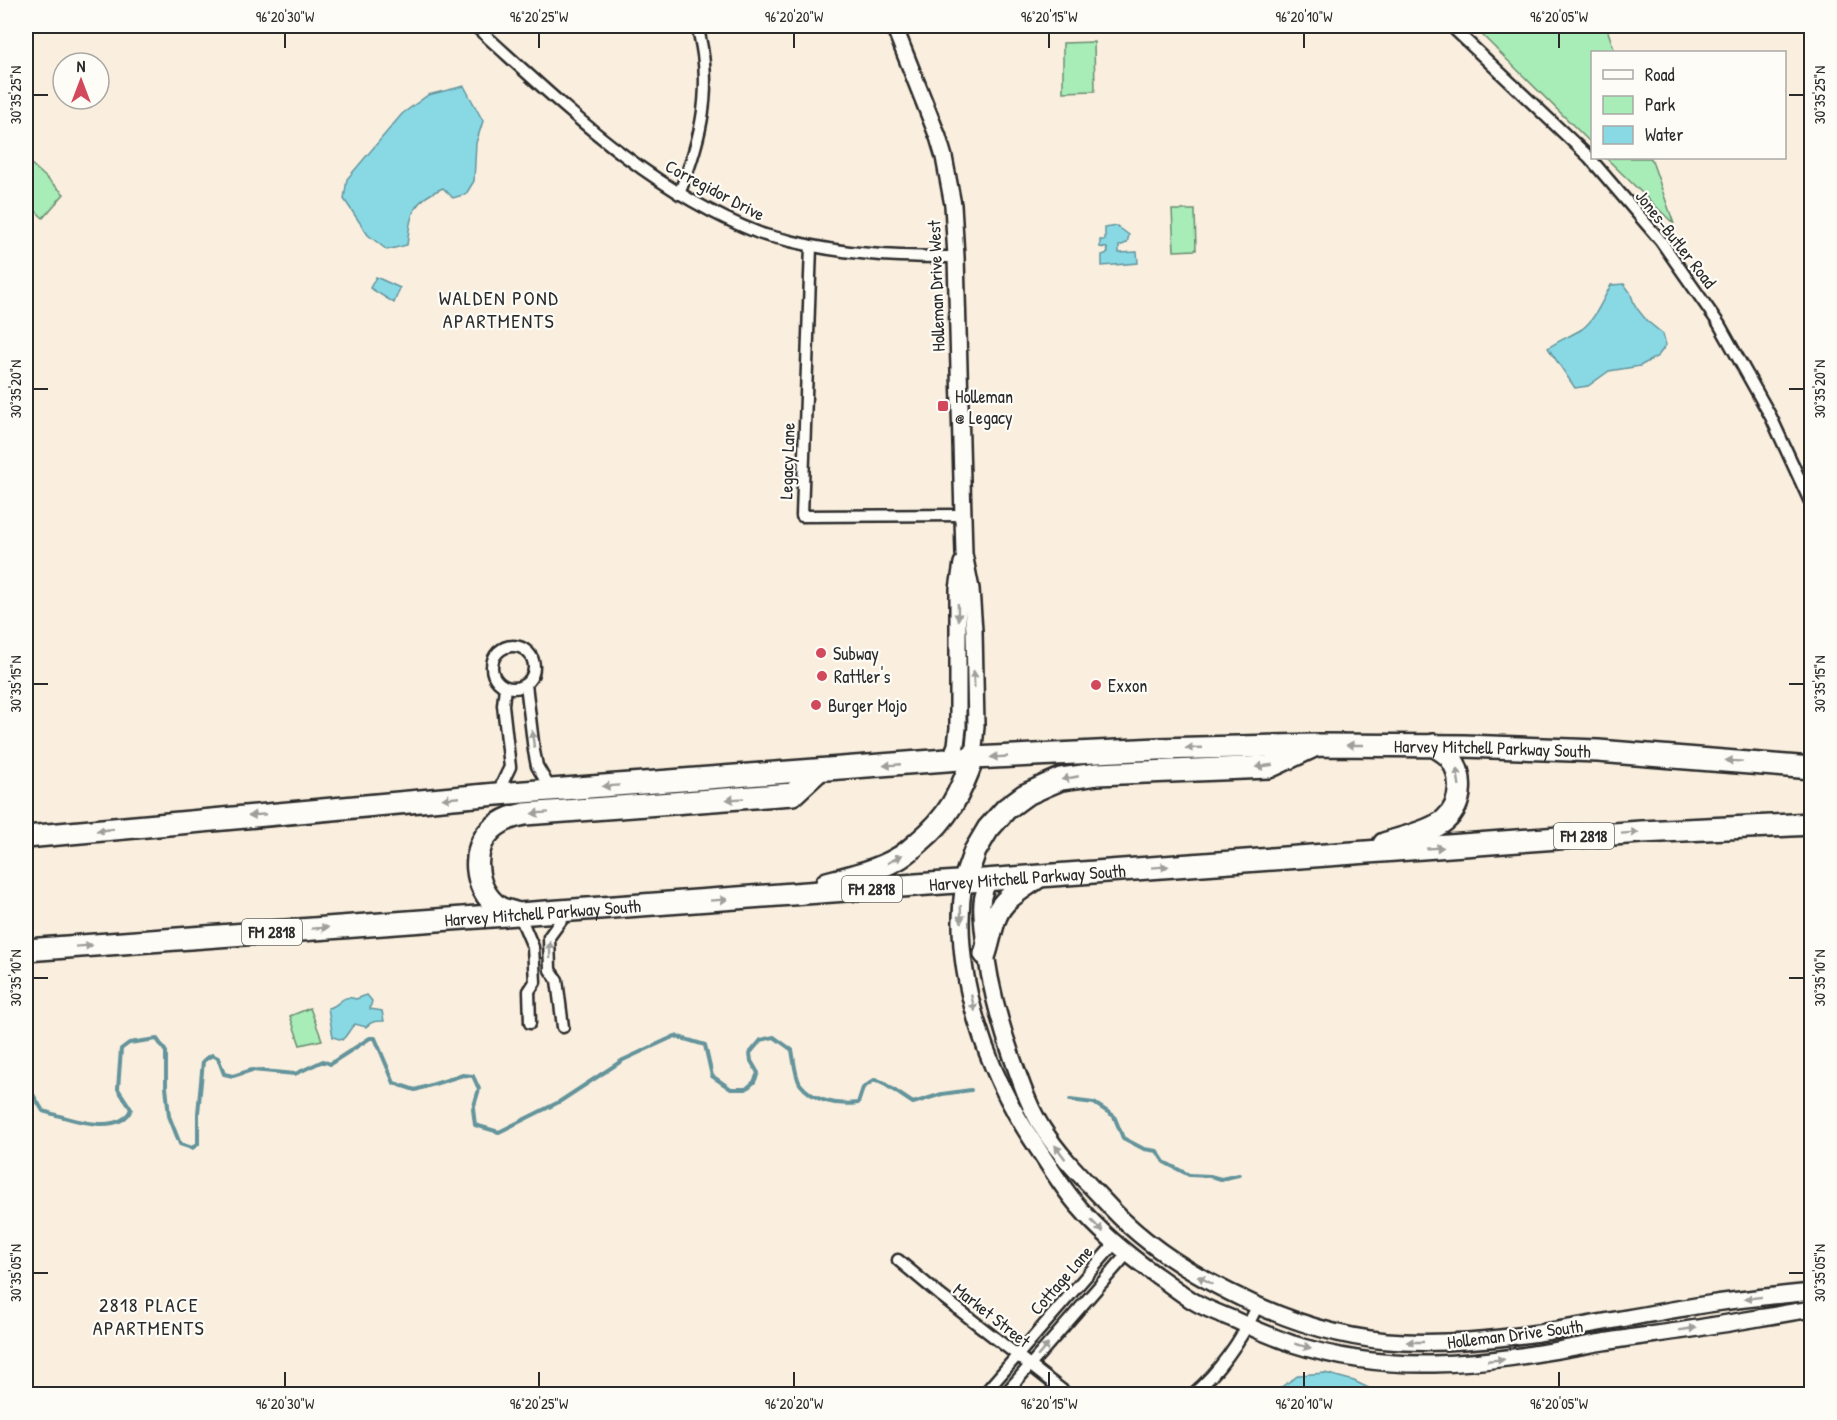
<svg xmlns="http://www.w3.org/2000/svg" width="1837" height="1420" viewBox="0 0 1837 1420" font-family="'Patrick Hand',sans-serif">
  <style>
    .green { fill: #a8ecb7; stroke: #6a8c71; stroke-width: 1.5 }
    .water { fill: #89d9e5; stroke: #63939b; stroke-width: 1.5 }
    .lines { fill: none; stroke-linecap: round; stroke-linejoin: round }
    .stream { stroke: #63939b; stroke-width: 4 }
    .street-casing { stroke: #2b2b2b; stroke-width: 15 }
    .secondary-casing { stroke: #2b2b2b; stroke-width: 20 }
    .highway-casing { stroke: #2b2b2b; stroke-width: 26 }
    .street { stroke: #fdfcf7; stroke-width: 10 }
    .secondary { stroke: #fdfcf7; stroke-width: 15 }
    .highway { stroke: #fdfcf7; stroke-width: 21 }
    .oneway { fill: #9e9e9b }
    .ticks { fill: none; stroke: #2b2b2b; stroke-width: 2 }
    .poi-dot { fill: #d1495b; stroke: #fdfcf7; stroke-width: 2 }
    .labels { text-anchor: middle; dominant-baseline: central; stroke-width: 4.5; stroke-linejoin: round; paint-order: stroke }
    .shield { fill: #fdfcf7; stroke: #6a6a68; stroke-width: 1.5 }
    .shield-label { font-size: 16px; font-weight: bold; fill: #2b2b2b }
    .street-label { font-size: 18px; fill: #2b2b2b; stroke: #fdfcf7 }
    .poi-label { font-size: 18px; fill: #2b2b2b; stroke: #fdfcf7; text-anchor: start }
    .neighbourhood-label { font-size: 20px; letter-spacing: 1.5px; fill: #2b2b2b; stroke: #fdfcf7 }
    .neatline { fill: none; stroke: #2b2b2b; stroke-width: 2 }
    .ticks-label { font-size: 15px; text-anchor: middle; fill: #2b2b2b }
  </style>
  <rect width="100%" height="100%" fill="#faefde"/>
  <filter id="ink" filterUnits="userSpaceOnUse"><feTurbulence type="fractalNoise" baseFrequency=".0167" numOctaves="2"/><feDisplacementMap in="SourceGraphic" scale="12" xChannelSelector="R" yChannelSelector="G"/><feConvolveMatrix kernelMatrix="1 2 1 2 8 2 1 2 1" color-interpolation-filters="sRGB"/></filter>
  <g filter="url(#ink)">
    <g class="green">
      <path d="M1473,26H1606L1615,52H1592V144Z"/>
      <path d="M1094,42L1095,91L1063,92V43Z"/>
      <path d="M1606,158H1651L1674,224Z"/>
      <path d="M27,160L64,194L43,218L26,202V161Z"/>
      <path d="M1172,210H1195L1196,250L1174,251Z"/>
      <path d="M310,1008L322,1040L300,1045L290,1016Z"/>
    </g>
    <g class="water">
      <path d="M464,86L483,121L476,143L474,181L466,194L453,198L443,188C411,201 411,214 407,245L387,250L368,235L344,199L347,179L402,114L428,95Z"/>
      <path d="M1117,226L1129,235L1127,243L1119,246V253L1137,252L1138,263L1102,266V255L1108,253L1107,248L1100,247V240H1105V228Z"/>
      <path d="M376,277L400,288L394,303L370,288Z"/>
      <path d="M1624,284L1630,292L1635,306L1647,321L1663,334L1666,345L1658,356L1640,366L1609,371L1588,386L1575,388L1548,348C1559,340 1571,336 1582,329C1595,320 1603,299 1611,285Z"/>
      <path d="M367,995L372,1001L370,1009L382,1011L384,1021C376,1021 371,1021 366,1027L355,1024C349,1029 348,1035 342,1040L333,1037L328,1008C341,1006 341,993 356,999Z"/>
      <path d="M1325,1373L1354,1381L1375,1391V1394H1271L1299,1375Z"/>
    </g>
    <g class="lines">
      <g class="stream">
        <path d="M26,1083L43,1111C64,1117 120,1138 131,1109L118,1089L121,1049L129,1043L157,1039L166,1052V1087L169,1116L180,1144L192,1148L198,1144V1113L203,1061L212,1055L218,1058L224,1074L233,1076L252,1070L295,1074L323,1061L330,1064L370,1038H375L394,1083L415,1090L463,1075L473,1076L479,1089L473,1109L475,1125L499,1132L559,1102L623,1060L675,1036L705,1045L712,1076L731,1089H746L754,1082L758,1073L751,1061L750,1053L761,1040L774,1037L792,1050C794,1060 795,1076 800,1084C813,1101 837,1106 858,1103L863,1088L874,1080L880,1081L913,1103L942,1094L971,1090"/>
        <path d="M1070,1100L1094,1103L1114,1116L1123,1138L1144,1149L1157,1151L1164,1162L1189,1175L1210,1176L1221,1179L1239,1175"/>
      </g>
      <defs>
        <g id="street">
          <path d="M475,26C563,105 646,189 759,233C769,237 780,238 790,241C845,255 900,257 956,257"/>
          <path d="M1451,26L1589,157L1660,240L1719,324L1771,417L1812,506"/>
          <path d="M679,194C702,137 714,86 697,26"/>
          <path d="M811,246L802,516L963,515"/>
          <circle cx="513" cy="667" r="21"/>
          <path d="M526,684L534,751L537,766L551,790"/>
          <path d="M497,794L510,767L503,705L505,687"/>
          <path d="M519,914L533,947L535,982L529,991L530,1023"/>
          <path d="M563,1027L557,980L550,970L549,937L568,911"/>
          <path d="M898,1260L940,1295L1067,1394"/>
          <path d="M984,1394L1115,1243"/>
          <path d="M1005,1394L1127,1254"/>
          <path d="M1193,1394C1221,1370 1241,1340 1257,1307"/>
        </g>
        <g id="secondary">
          <path d="M894,26L938,137L944,157L953,205L956,257L964,554L971,589L974,631L976,726L973,758"/>
          <path d="M950,760L956,745L958,728V589L962,563"/>
          <path d="M991,880C990,881 985,888 985,890C980,902 982,915 983,928C987,975 998,1019 1014,1063C1022,1085 1030,1109 1043,1129C1062,1159 1088,1183 1112,1209C1146,1245 1185,1270 1229,1292C1282,1319 1343,1340 1404,1342C1500,1346 1596,1322 1690,1307C1730,1300 1771,1296 1812,1292"/>
          <path d="M964,882C950,971 987,1074 1036,1146C1050,1167 1063,1189 1079,1207C1101,1233 1128,1255 1156,1275C1168,1283 1180,1293 1193,1301C1206,1309 1221,1314 1235,1320C1254,1329 1273,1337 1293,1344C1337,1358 1387,1365 1434,1364C1491,1363 1547,1352 1603,1342C1639,1336 1675,1332 1710,1326C1744,1321 1778,1314 1812,1309"/>
        </g>
        <g id="highway">
          <path id="s1" d="M26,837L497,794L973,758L1158,749L1318,745L1464,746L1598,751L1812,768"/>
          <path d="M1384,844C1401,838 1431,832 1445,820C1463,804 1464,774 1449,756C1445,752 1439,749 1434,745"/>
          <path d="M964,882L975,851L988,829L1006,809L1025,795L1047,785L1061,779L1097,774L1269,767L1312,747"/>
          <path d="M827,883C850,877 876,871 897,859C905,855 912,848 919,842C949,817 960,794 973,758"/>
          <path d="M515,913C510,911 502,910 498,907C474,889 470,849 492,829C502,820 513,816 525,814L793,794L818,771"/>
          <path id="s2" d="M26,950L1641,832L1812,824"/>
          <path d="M985,954C989,942 991,928 996,916C1003,898 1023,888 1038,877"/>
        </g>
      </defs>
      <use href="#street" class="street-casing"/>
      <use href="#secondary" class="secondary-casing"/>
      <use href="#highway" class="highway-casing"/>
      <use href="#street" class="street"/>
      <use href="#secondary" class="secondary"/>
      <use href="#highway" class="highway"/>
    </g>
    <defs><path id="oneway-solid" d="M-6-.8H1V-3.2L6.5 0L1 3.2V.8H-6Z" transform="scale(1.5)"/></defs>
    <g class="oneway">
      <use href="#oneway-solid" transform="translate(958 612) rotate(89)"/>
      <use href="#oneway-solid" transform="translate(974 679) rotate(-92)"/>
      <use href="#oneway-solid" transform="translate(533 739) rotate(-97)"/>
      <use href="#oneway-solid" transform="translate(1355 745) rotate(-180)"/>
      <use href="#oneway-solid" transform="translate(1194 748) rotate(178)"/>
      <use href="#oneway-solid" transform="translate(999 757) rotate(177)"/>
      <use href="#oneway-solid" transform="translate(1734 761) rotate(-176)"/>
      <use href="#oneway-solid" transform="translate(892 765) rotate(175)"/>
      <use href="#oneway-solid" transform="translate(1264 766) rotate(172)"/>
      <use href="#oneway-solid" transform="translate(1458 777) rotate(-99)"/>
      <use href="#oneway-solid" transform="translate(1070 778) rotate(169)"/>
      <use href="#oneway-solid" transform="translate(611 786) rotate(176)"/>
      <use href="#oneway-solid" transform="translate(451 798) rotate(175)"/>
      <use href="#oneway-solid" transform="translate(735 799) rotate(176)"/>
      <use href="#oneway-solid" transform="translate(540 813) rotate(176)"/>
      <use href="#oneway-solid" transform="translate(257 815) rotate(175)"/>
      <use href="#oneway-solid" transform="translate(105 830) rotate(174)"/>
      <use href="#oneway-solid" transform="translate(1630 833) rotate(-4)"/>
      <use href="#oneway-solid" transform="translate(1435 848) rotate(-4)"/>
      <use href="#oneway-solid" transform="translate(895 859) rotate(-29)"/>
      <use href="#oneway-solid" transform="translate(1160 867) rotate(-4)"/>
      <use href="#oneway-solid" transform="translate(719 900) rotate(-4)"/>
      <use href="#oneway-solid" transform="translate(961 914) rotate(88)"/>
      <use href="#oneway-solid" transform="translate(320 928) rotate(-4)"/>
      <use href="#oneway-solid" transform="translate(84 946) rotate(-4)"/>
      <use href="#oneway-solid" transform="translate(550 950) rotate(-91)"/>
      <use href="#oneway-solid" transform="translate(973 1003) rotate(77)"/>
      <use href="#oneway-solid" transform="translate(1060 1152) rotate(-127)"/>
      <use href="#oneway-solid" transform="translate(1097 1226) rotate(45)"/>
      <use href="#oneway-solid" transform="translate(1205 1280) rotate(-152)"/>
      <use href="#oneway-solid" transform="translate(1753 1298) rotate(173)"/>
      <use href="#oneway-solid" transform="translate(1688 1329) rotate(-9)"/>
      <use href="#oneway-solid" transform="translate(1415 1342) rotate(-180)"/>
      <use href="#oneway-solid" transform="translate(1303 1346) rotate(15)"/>
      <use href="#oneway-solid" transform="translate(1043 1350) rotate(-49)"/>
      <use href="#oneway-solid" transform="translate(1496 1360) rotate(-5)"/>
    </g>
  </g>
  <path class="ticks" d="M285,33V48M539,33V48M794,33V48M1049,33V48M1304,33V48M1559,33V48M33,95H48M1789,95H1804M33,389H48M1789,389H1804M33,684H48M1789,684H1804M33,978H48M1789,978H1804M33,1273H48M1789,1273H1804M285,1372V1387M539,1372V1387M794,1372V1387M1049,1372V1387M1304,1372V1387M1559,1372V1387"/>
  <g class="poi-dot">
    <rect x="937" y="400" width="12" height="12" rx="3"/>
    <circle cx="821" cy="653" r="6"/>
    <circle cx="822" cy="676" r="6"/>
    <circle cx="1096" cy="685" r="6"/>
    <circle cx="816" cy="705" r="6"/>
  </g>
  <g class="labels">
    <g class="shield">
      <rect x="1554" y="823" width="60" height="26" rx="4.5"/>
      <rect x="842" y="876" width="60" height="26" rx="4.5"/>
      <rect x="242" y="919" width="60" height="26" rx="4.5"/>
    </g>
    <g class="shield-label">
      <text x="1584" y="836">FM 2818</text>
      <text x="872" y="889">FM 2818</text>
      <text x="272" y="932">FM 2818</text>
    </g>
    <g class="street-label">
      <text transform="translate(715 190) rotate(28)">Corregidor Drive</text>
      <text transform="translate(1676 239) rotate(52)">Jones-Butler Road</text>
      <text transform="translate(936 286) rotate(-92)">Holleman Drive West</text>
      <text transform="translate(787 461) rotate(-88)">Legacy Lane</text>
      <text stroke="none"><textPath href="#s1" startOffset="1470">Harvey Mitchell Parkway South</textPath></text>
      <text stroke="none"><textPath href="#s2" startOffset="1004">Harvey Mitchell Parkway South</textPath></text>
      <text stroke="none"><textPath href="#s2" startOffset="518">Harvey Mitchell Parkway South</textPath></text>
      <text transform="translate(1061 1280) rotate(-49)">Cottage Lane</text>
      <text transform="translate(992 1315) rotate(38)">Market Street</text>
      <text transform="translate(1515 1334) rotate(-7)">Holleman Drive South</text>
    </g>
    <g class="poi-label">
      <text x="955" y="396">Holleman<tspan x="955" dy="21">@ Legacy</tspan></text>
      <text x="833" y="653">Subway</text>
      <text x="834" y="676">Rattler's</text>
      <text x="1108" y="685">Exxon</text>
      <text x="828" y="705">Burger Mojo</text>
    </g>
    <g class="neighbourhood-label">
      <text x="499" y="297">WALDEN POND<tspan x="499" dy="23">APARTMENTS</tspan></text>
      <text x="149" y="1304">2818 PLACE<tspan x="149" dy="23">APARTMENTS</tspan></text>
    </g>
  </g>
  <rect width="1837" height="1420" fill="none" stroke="#fdfcf7" stroke-width="66"/>
  <rect x="1591" y="51" width="195" height="108" fill="#fdfcf7" stroke="#a9a8a5" stroke-width="1.5"/>
  <rect x="1603" y="70" width="30" height="9" fill="#fdfcf7" stroke="#a9a8a5" stroke-width="1.5"/>
  <text x="1645" y="81" font-size="18" fill="#2b2b2b">Road</text>
  <rect x="1603" y="96" width="30" height="18" fill="#a8ecb7" stroke="#a9a8a5" stroke-width="1.5"/>
  <text x="1645" y="111" font-size="18" fill="#2b2b2b">Park</text>
  <rect x="1603" y="126" width="30" height="18" fill="#89d9e5" stroke="#a9a8a5" stroke-width="1.5"/>
  <text x="1645" y="141" font-size="18" fill="#2b2b2b">Water</text>
  <g transform="translate(81 81)"><circle r="28" fill="#fdfcf7" stroke="#a9a8a5" stroke-width="1.5"/>
  <path d="M0-4.5L10 22L0 15L-10 22Z" fill="#d1495b"/>
  <text y="-9" font-size="16" font-weight="bold" text-anchor="middle" fill="#2b2b2b">N</text>
  </g>
  <rect x="33" y="33" width="1771" height="1354" class="neatline"/>
  <g class="ticks-label">
    <text x="285" y="22">96°20'30"W</text>
    <text x="539" y="22">96°20'25"W</text>
    <text x="794" y="22">96°20'20"W</text>
    <text x="1049" y="22">96°20'15"W</text>
    <text x="1304" y="22">96°20'10"W</text>
    <text x="1559" y="22">96°20'05"W</text>
    <text transform="translate(16 95) rotate(-90)" y="5">30°35'25"N</text>
    <text transform="translate(1820 95) rotate(-90)" y="5">30°35'25"N</text>
    <text transform="translate(16 389) rotate(-90)" y="5">30°35'20"N</text>
    <text transform="translate(1820 389) rotate(-90)" y="5">30°35'20"N</text>
    <text transform="translate(16 684) rotate(-90)" y="5">30°35'15"N</text>
    <text transform="translate(1820 684) rotate(-90)" y="5">30°35'15"N</text>
    <text transform="translate(16 978) rotate(-90)" y="5">30°35'10"N</text>
    <text transform="translate(1820 978) rotate(-90)" y="5">30°35'10"N</text>
    <text transform="translate(16 1273) rotate(-90)" y="5">30°35'05"N</text>
    <text transform="translate(1820 1273) rotate(-90)" y="5">30°35'05"N</text>
    <text x="285" y="1409">96°20'30"W</text>
    <text x="539" y="1409">96°20'25"W</text>
    <text x="794" y="1409">96°20'20"W</text>
    <text x="1049" y="1409">96°20'15"W</text>
    <text x="1304" y="1409">96°20'10"W</text>
    <text x="1559" y="1409">96°20'05"W</text>
  </g>
</svg>
